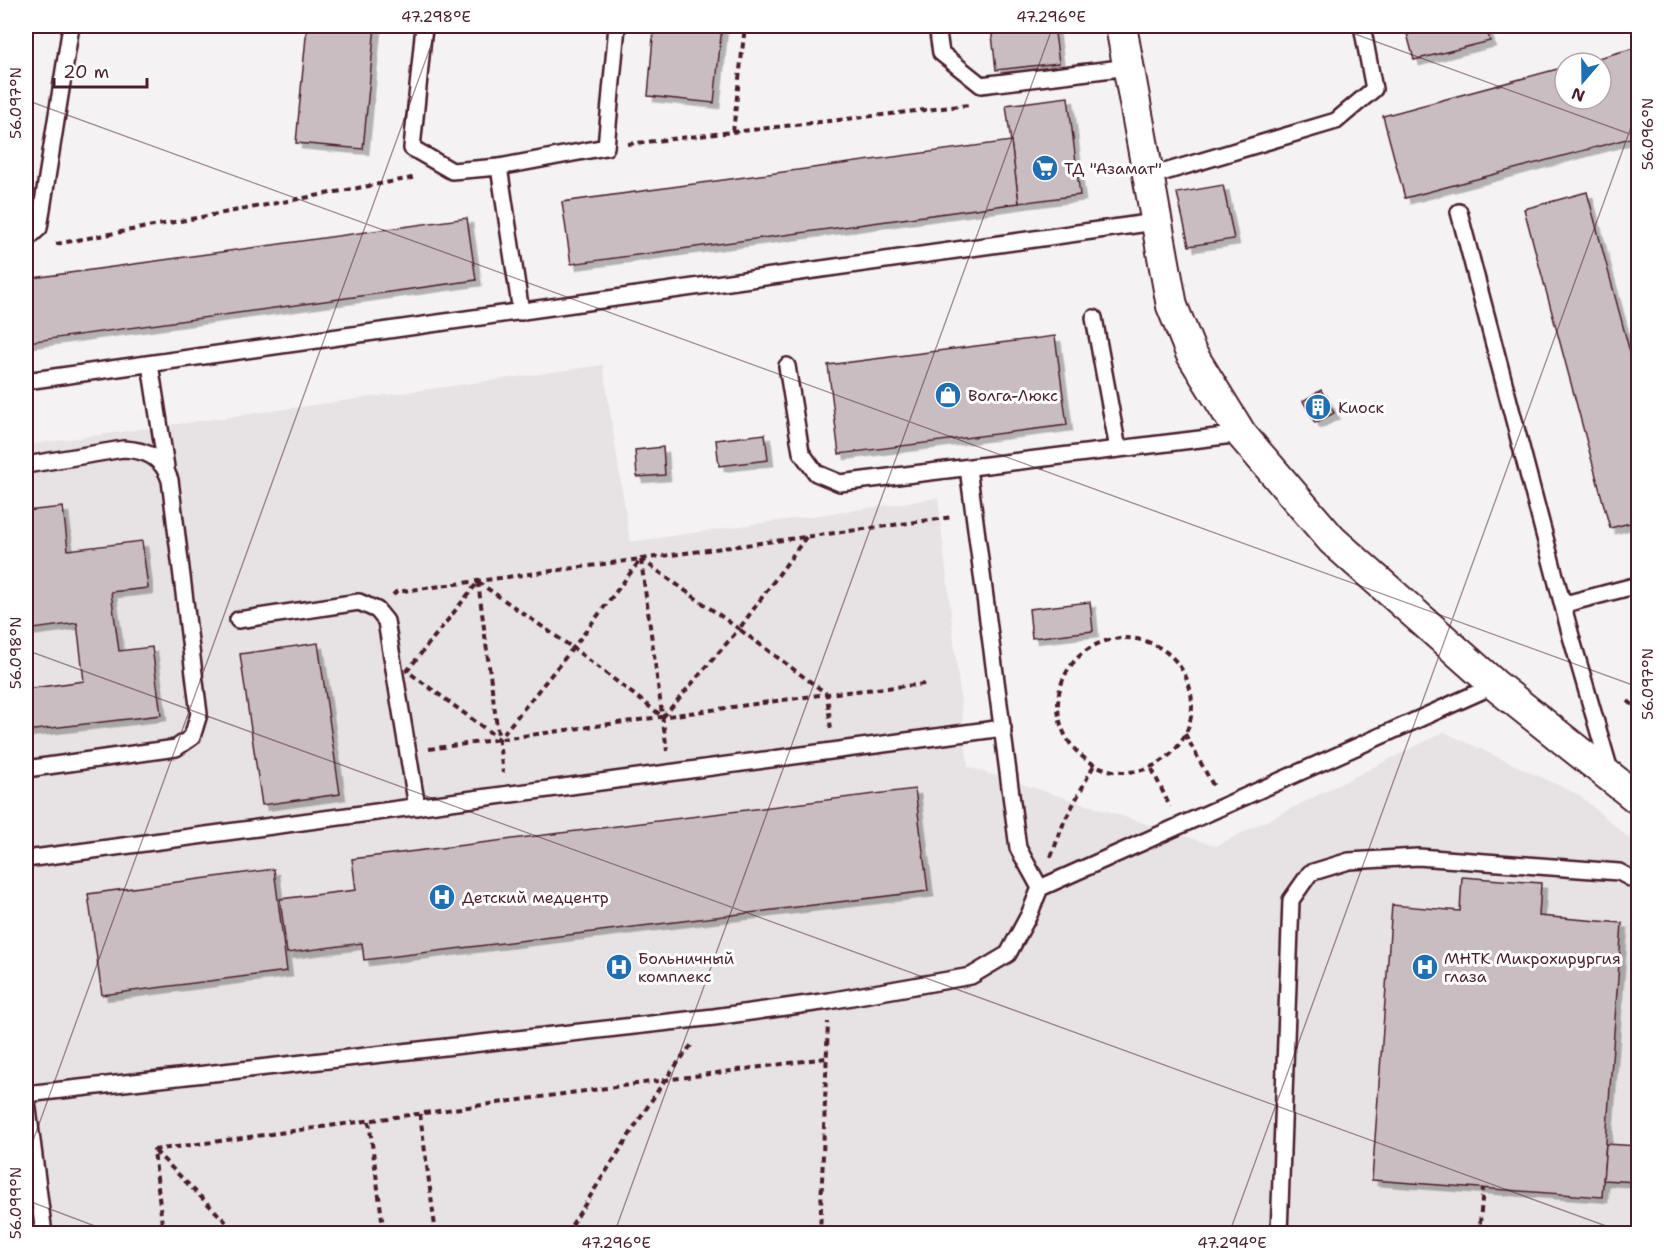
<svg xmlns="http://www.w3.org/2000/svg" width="1664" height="1259" viewBox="0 0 1664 1259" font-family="'Shantell Sans',sans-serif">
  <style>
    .built { fill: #e7e2e3 }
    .building { fill: #cabdc1; stroke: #4a1f2b; stroke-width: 1.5; filter: url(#shadow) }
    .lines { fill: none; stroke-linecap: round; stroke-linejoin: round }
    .lane-casing { stroke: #4a1f2b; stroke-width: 20 }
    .street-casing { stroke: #4a1f2b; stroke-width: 34 }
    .path { stroke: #4a1f2b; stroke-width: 4; stroke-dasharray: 6 4.5; stroke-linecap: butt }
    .lane { stroke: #fff; stroke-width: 15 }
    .street { stroke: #fff; stroke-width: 30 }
    .ticks { fill: none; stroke: #4a1f2b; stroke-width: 1.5; stroke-opacity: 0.45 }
    .labels { text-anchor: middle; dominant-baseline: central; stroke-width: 6; stroke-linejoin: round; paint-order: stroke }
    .poi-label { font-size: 16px; fill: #4a1f2b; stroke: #fff; text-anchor: start }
    .neatline { fill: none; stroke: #4a1f2b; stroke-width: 2 }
    .ticks-label { font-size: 15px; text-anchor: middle; fill: #4a1f2b }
  </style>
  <defs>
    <filter id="shadow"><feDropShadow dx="5.5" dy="5.5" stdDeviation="0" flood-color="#0004"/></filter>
  </defs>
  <rect width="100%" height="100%" fill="#f4f2f2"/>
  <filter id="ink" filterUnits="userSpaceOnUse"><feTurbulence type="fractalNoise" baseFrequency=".0167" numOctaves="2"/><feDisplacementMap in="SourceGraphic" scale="12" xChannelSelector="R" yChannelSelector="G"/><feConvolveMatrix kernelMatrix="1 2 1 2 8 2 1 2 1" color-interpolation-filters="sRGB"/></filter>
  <g filter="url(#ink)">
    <path class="built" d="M603,365L630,542L938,498L968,767L1216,846L1444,732L1579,795L1638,846V1233H26V445Z"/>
    <g class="building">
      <path d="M307,26H375L363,149L296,143Z"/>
      <path d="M654,26H722L714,103L648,96Z"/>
      <path d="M991,26H1054L1059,63L996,70Z"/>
      <path d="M1405,26H1486L1490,41L1414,60Z"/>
      <path d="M1638,47V136L1405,198L1383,116L1565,67V99H1601V63H1580Z"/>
      <path d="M1068,97L1080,195L1019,203L1006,105Z"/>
      <path d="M1011,141L1019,203L571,264L562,202Z"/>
      <path d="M1223,185L1234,239L1189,246L1177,193Z"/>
      <path d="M1587,192L1638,382V521L1610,528L1524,209Z"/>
      <path d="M467,218L476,280L28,342L26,279Z"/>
      <path d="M1055,336L1067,425L839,454L828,365Z"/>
      <path d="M1321,390L1334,413L1315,423L1303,401Z"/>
      <path d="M765,434L768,460L719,466L716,440Z"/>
      <path d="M663,447L665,475L637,477L635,450Z"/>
      <path d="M63,507L68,550L142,541L148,588L111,592L119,651L152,647L161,715L26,731V689L84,681L77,623L26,630V511Z"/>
      <path d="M1090,602L1093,631L1032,638L1029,609Z"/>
      <path d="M318,643L340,794L262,805L240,654Z"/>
      <path d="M915,789L928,891L364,960L362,943L287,953L280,899L356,890L352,859Z"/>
      <path d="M274,869L287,971L102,995L88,894Z"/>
      <path d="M1462,877L1541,883L1539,916L1622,923L1602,1197L1372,1180L1392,905L1460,911Z"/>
      <path d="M1606,1144L1638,1146V1234H1634L1637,1182L1603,1180Z"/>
    </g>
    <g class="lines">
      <defs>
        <g id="lane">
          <path d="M424,26L412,148L452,171L499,167L521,312"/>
          <path d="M937,26L941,53L981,85L1129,67"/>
          <path d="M499,167L606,147L617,26"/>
          <path d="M1148,177L1336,121L1374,89L1362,26"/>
          <path d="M1459,212L1572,640L1611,774"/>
          <path d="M26,240L39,228L71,26"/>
          <path d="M1094,318L1118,449"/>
          <path d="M150,364L166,467"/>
          <path d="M787,366L801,452L816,473L840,483L1241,434"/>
          <path d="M26,381L1155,222"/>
          <path d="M26,465L123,449C146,450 162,457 170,480L199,714L192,737L176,748L26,769"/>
          <path d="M968,468L1018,848L1040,888"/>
          <path d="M1565,604L1638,585"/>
          <path d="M238,620L359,602L377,610L386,621L417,807"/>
          <path d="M26,859L1003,728"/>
          <path d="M26,1094L714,1017L829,1001L971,976L1008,954L1029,915L1040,888L1495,685"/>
          <path d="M26,1094L44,1234"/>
          <path d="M1279,1234L1291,900L1310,873L1349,861L1418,857L1619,872L1638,882"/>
        </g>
        <path id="street" d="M1121,26L1172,306L1191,353L1241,434L1332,540L1495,685L1638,799"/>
      </defs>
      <use href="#lane" class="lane-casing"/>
      <use href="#street" class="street-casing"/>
      <g class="path">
        <path d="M733,132L745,26"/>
        <path d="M628,144L969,105"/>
        <path d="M56,244L417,177"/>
        <path d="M806,537L739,629L827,694L831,730"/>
        <path d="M641,559L739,629L663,717L573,648Z"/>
        <path d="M641,560L667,751"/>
        <path d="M478,582L573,648L499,739L407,671Z"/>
        <path d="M478,582L503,773"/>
        <path d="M393,595L396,592L953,517"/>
        <circle cx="1125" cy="705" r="67"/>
        <path d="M1628,701L1638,710"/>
        <path d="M1185,734L1214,787"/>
        <path d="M429,749L827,694L925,684"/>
        <path d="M1152,769L1170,807"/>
        <path d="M1051,857L1064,822L1094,765"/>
        <path d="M420,1114L436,1234"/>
        <path d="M369,1121L384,1234"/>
        <path d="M155,1151L238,1234"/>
        <path d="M163,1234L154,1150L826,1058"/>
        <path d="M566,1234L664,1081L693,1043"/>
        <path d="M820,1234L828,1022"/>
        <path d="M1479,1234L1483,1188"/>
      </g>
      <use href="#lane" class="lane"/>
      <use href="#street" class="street"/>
    </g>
  </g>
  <path class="ticks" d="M1333,26L1638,137M26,100L1638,687M26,650L1628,1234M26,1160L438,26M26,1200L116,1234M614,1234L1053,26M1229,1234L1638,108"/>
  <defs>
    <symbol id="supermarket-disc" viewBox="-11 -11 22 22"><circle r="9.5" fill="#1f6fb2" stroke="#fff"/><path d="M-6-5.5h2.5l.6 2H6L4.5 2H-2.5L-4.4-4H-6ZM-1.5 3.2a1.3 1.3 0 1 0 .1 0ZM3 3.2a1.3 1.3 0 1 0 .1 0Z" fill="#fff"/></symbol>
    <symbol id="shop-disc" viewBox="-11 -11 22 22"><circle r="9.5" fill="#1f6fb2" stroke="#fff"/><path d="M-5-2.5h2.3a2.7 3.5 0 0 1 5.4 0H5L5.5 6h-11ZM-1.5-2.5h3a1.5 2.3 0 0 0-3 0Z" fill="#fff"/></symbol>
    <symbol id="building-disc" viewBox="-11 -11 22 22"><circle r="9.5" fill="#1f6fb2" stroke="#fff"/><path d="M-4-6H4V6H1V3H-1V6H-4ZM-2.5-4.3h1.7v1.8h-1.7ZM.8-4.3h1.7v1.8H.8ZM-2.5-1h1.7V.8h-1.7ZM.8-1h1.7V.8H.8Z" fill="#fff"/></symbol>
    <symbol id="hospital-disc" viewBox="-11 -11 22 22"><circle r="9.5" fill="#1f6fb2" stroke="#fff"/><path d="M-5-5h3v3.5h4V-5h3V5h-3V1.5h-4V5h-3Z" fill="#fff"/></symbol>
  </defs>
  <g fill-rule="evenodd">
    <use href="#supermarket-disc" x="1030" y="153" width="30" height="30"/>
    <use href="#shop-disc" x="933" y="380" width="30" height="30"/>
    <use href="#building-disc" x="1303" y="392" width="30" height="30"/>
    <use href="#hospital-disc" x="427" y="882" width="30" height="30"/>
    <use href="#hospital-disc" x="604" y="952" width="30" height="30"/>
    <use href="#hospital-disc" x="1410" y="952" width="30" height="30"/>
  </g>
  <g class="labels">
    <g class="poi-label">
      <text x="1064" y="168">ТД "Азамат"</text>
      <text x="968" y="395">Волга-Люкс</text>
      <text x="1338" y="407">Киоск</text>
      <text x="462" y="897">Детский медцентр</text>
      <text x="638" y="958">Больничный<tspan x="638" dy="18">комплекс</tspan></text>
      <text x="1444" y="958">МНТК Микрохирургия<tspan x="1444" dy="18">глаза</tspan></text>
    </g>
  </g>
  <rect width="1664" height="1259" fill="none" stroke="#fff" stroke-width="66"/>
  <g transform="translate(1583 81) rotate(200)"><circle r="28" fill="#ffffff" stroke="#b7a5aa" stroke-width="1.5"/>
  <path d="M0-4.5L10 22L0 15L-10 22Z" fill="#1f6fb2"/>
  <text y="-9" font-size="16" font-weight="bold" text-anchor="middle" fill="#4a1f2b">N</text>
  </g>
  <path d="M54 78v9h93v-9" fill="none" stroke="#4a1f2b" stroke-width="3"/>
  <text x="63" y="78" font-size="18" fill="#4a1f2b" stroke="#ffffff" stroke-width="4.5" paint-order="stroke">20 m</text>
  <rect x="33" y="33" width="1598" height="1193" class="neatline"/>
  <g class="ticks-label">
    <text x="436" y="22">47.298°E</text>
    <text x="1051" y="22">47.296°E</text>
    <text transform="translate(16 103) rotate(-90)" y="5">56.097°N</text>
    <text transform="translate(1648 134) rotate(-90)" y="5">56.096°N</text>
    <text transform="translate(16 653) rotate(-90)" y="5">56.098°N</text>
    <text transform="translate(1648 684) rotate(-90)" y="5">56.097°N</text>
    <text transform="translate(16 1203) rotate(-90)" y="5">56.099°N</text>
    <text x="616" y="1248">47.296°E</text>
    <text x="1232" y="1248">47.294°E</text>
  </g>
</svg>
